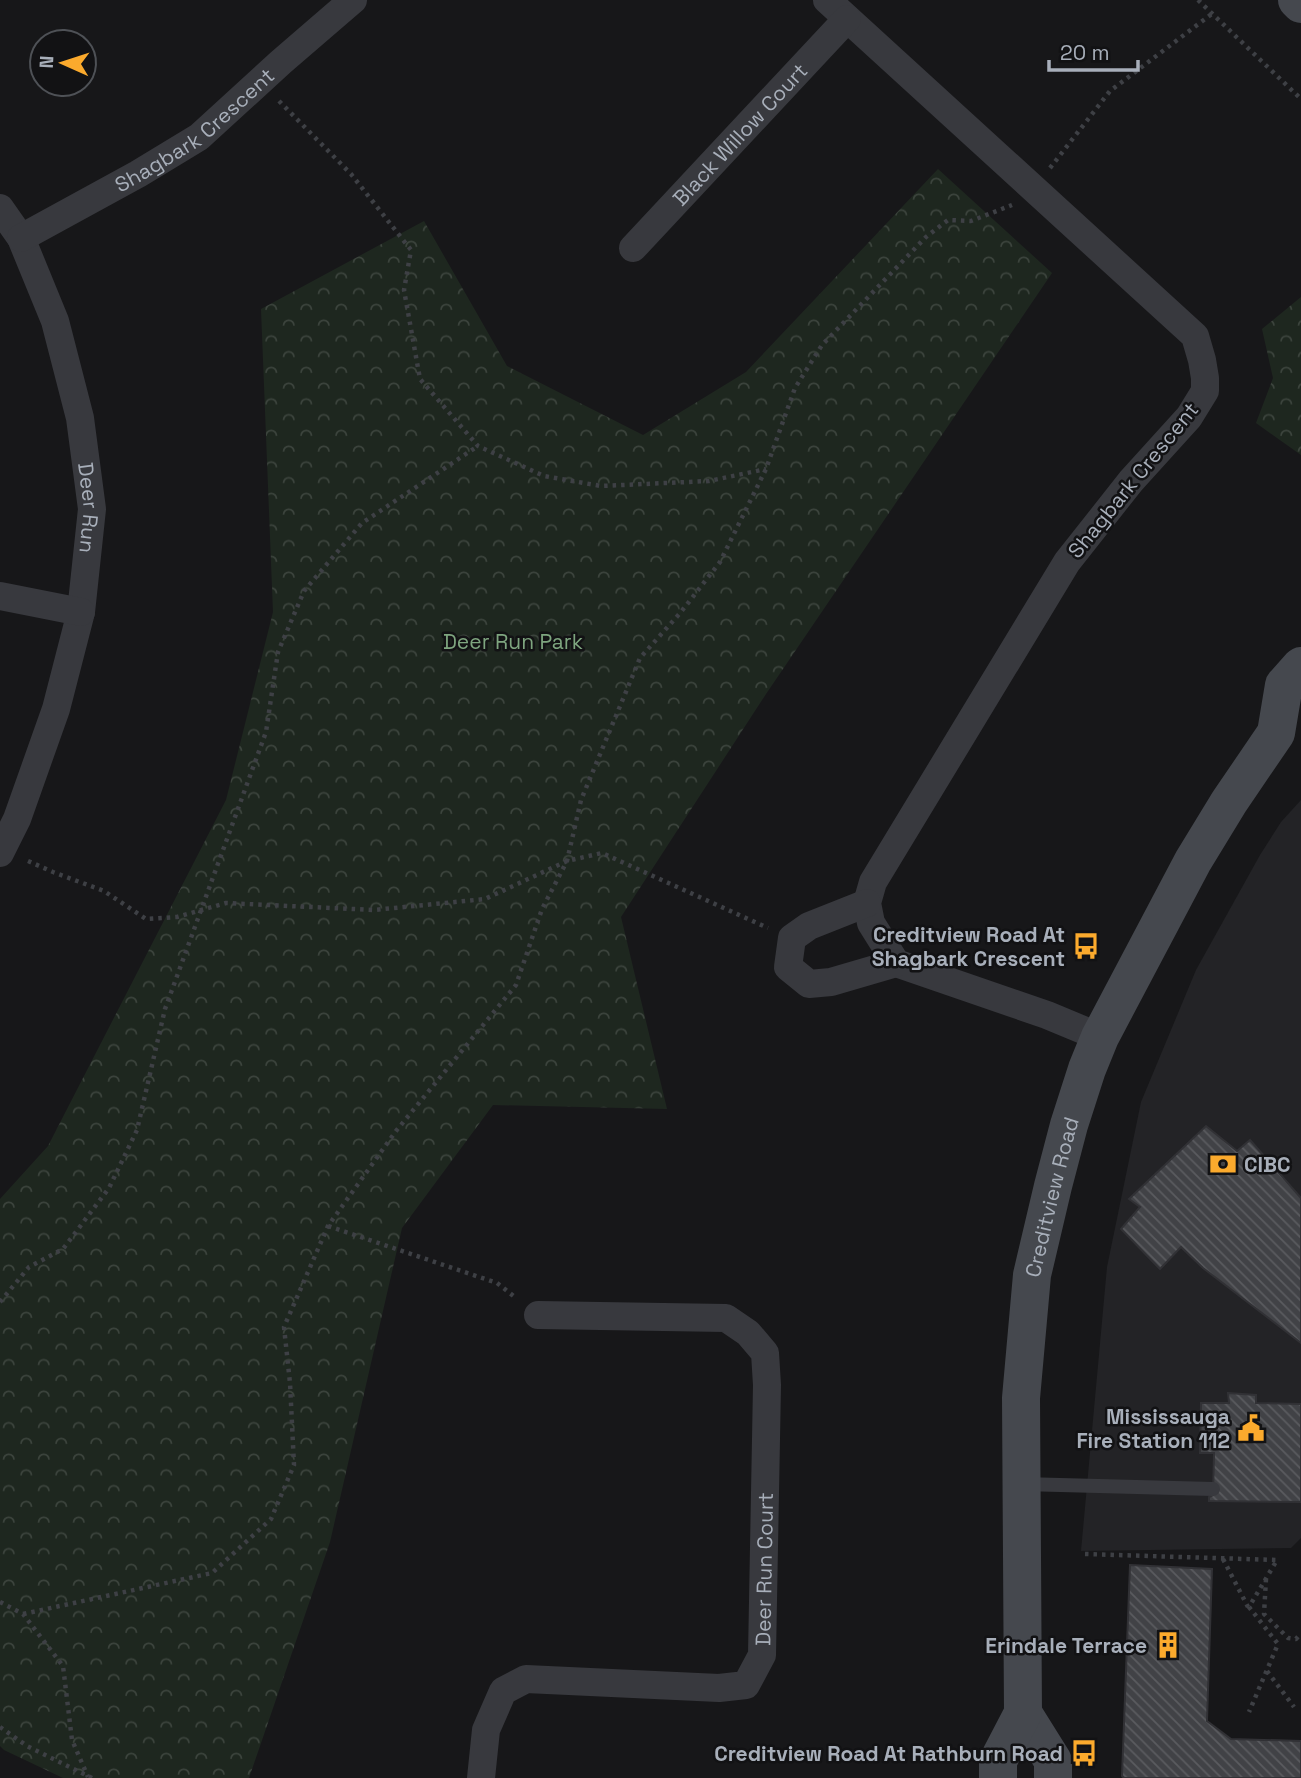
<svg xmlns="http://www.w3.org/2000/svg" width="1301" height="1778" viewBox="0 0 1301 1778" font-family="'Space Grotesk',sans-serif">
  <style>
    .built { fill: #232326 }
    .forest { fill: url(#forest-crowns) }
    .building { fill: url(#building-back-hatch); stroke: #313135; stroke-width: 2 }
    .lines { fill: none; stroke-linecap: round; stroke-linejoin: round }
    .path { stroke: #3e4045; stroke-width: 4.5; stroke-dasharray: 3.5 5; stroke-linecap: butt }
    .service { stroke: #38393e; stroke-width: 14 }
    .minor { stroke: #38393e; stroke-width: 28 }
    .secondary { stroke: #45484e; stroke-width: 38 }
    .labels { text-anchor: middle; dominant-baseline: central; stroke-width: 5; stroke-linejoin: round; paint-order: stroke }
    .street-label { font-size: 21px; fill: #a8afba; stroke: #121214 }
    .park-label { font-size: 21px; fill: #7ea57f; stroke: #121214 }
    .poi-label { font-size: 21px; font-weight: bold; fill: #a8afba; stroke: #121214; text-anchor: end }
  </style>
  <defs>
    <pattern id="forest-crowns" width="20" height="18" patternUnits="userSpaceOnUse" patternTransform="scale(1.75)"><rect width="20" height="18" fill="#1e271f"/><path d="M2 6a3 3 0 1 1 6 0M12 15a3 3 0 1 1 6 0" fill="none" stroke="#3c443d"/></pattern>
    <pattern id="building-back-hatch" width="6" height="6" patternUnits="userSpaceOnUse" patternTransform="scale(1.75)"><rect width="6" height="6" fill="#414246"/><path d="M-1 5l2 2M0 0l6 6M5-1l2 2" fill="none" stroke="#5a5b5f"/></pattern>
  </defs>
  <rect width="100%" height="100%" fill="#171719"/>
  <path class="built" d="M1301,800V1538L1291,1548L1081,1551L1107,1267L1141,1102L1196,970L1260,855L1281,822Z"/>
  <g class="forest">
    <path d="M938,169L1052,273L766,694L621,917L667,1109L493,1105L402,1228L330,1542L249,1778H63L4,1750L0,1746V1199L48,1146L226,800L273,612L261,309L424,221L507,366L643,435L746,372Z"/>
    <path d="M1301,297V455L1256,423L1273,378L1262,329Z"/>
  </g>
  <g class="building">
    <path d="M1206,1126L1237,1151L1250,1140L1301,1198V1343L1203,1268L1181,1247L1160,1269L1121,1229L1140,1207L1129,1199Z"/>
    <path d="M1228,1393L1256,1395V1403L1301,1404V1502L1209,1501V1497L1213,1495L1214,1453H1200L1201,1403H1229Z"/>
    <path d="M1130,1565L1212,1569L1207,1721L1231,1739L1301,1741V1778H1124L1122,1776Z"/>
  </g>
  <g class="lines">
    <g class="path">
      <path d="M1198,0L1301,99"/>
      <path d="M279,101L351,174L411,250L404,290L420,379L478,446L544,476L601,486L709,481L766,469"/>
      <path d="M1050,168L1110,91L1213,13"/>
      <path d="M28,861L53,872L104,891L146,919L177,917L226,903L374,910L485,899L567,861L602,853L768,928"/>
      <path d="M328,1226L497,1283L516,1298"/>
      <path d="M0,1302L29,1267L63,1249L109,1188L137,1130L165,1009L266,732L278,652L304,591L362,523L478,446"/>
      <path d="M1085,1554L1277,1560L1249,1607L1278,1644L1249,1712"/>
      <path d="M1223,1559L1248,1607"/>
      <path d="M1266,1579L1264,1614L1288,1638L1296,1639L1301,1633"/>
      <path d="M0,1602L23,1614L63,1666L72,1740L88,1777"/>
      <path d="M23,1614L212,1573L271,1519L294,1465L290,1383L284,1327L328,1226L396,1131L516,985L542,909L567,861L581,800L640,658L681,612L720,562L766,469L795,388L822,345L926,237L948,220L971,221L1012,205"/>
      <path d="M1267,1671L1294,1707"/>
      <path d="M0,1727L27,1746L92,1778"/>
    </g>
    <path class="service" d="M1022,1484L1213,1489"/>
    <g class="minor">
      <path d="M827,0L1195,336L1202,360L1205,378V391L1189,417L1131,481L1067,562L873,882L867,903L871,923L896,963L1047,1015L1100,1037"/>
      <path id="s1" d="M0,208L21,238L55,321L80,418L92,509L81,612L56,709L17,819L0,853"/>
      <path id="s2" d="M21,238L138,174L199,137L281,62L353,0"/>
      <path id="s3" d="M633,248L847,19"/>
      <path d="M0,596L81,612"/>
      <path d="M867,903L809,926L792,938L788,967L809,984L831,982L896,963"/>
      <path id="s4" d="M481,1778L486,1730L503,1691L526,1679L719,1688L746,1685L762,1655L767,1385L765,1353L748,1333L726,1318L538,1315"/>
    </g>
    <g class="secondary">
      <path d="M1297,0L1301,4"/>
      <path d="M1023,1713L1053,1761V1778"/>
      <path id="s5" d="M998,1778V1761L1023,1713L1021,1398L1032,1275L1053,1186L1069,1125L1087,1069L1100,1037L1193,861L1229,802L1276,733L1284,685L1301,666"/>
    </g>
  </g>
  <defs>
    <symbol id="bus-bare" viewBox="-9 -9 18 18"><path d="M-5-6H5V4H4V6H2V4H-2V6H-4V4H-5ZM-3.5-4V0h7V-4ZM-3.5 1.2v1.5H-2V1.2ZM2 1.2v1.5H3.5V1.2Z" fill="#fbaa2d" stroke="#121214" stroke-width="2.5" paint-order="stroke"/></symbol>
    <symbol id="bank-bare" viewBox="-9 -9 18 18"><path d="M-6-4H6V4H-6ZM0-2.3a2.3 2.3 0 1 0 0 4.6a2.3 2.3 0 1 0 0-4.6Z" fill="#fbaa2d" stroke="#121214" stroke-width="2.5" paint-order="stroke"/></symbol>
    <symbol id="civic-bare" viewBox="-9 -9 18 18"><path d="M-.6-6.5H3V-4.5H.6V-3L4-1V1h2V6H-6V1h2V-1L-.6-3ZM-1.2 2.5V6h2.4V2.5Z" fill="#fbaa2d" stroke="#121214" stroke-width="2.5" paint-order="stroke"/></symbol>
    <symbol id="building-bare" viewBox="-9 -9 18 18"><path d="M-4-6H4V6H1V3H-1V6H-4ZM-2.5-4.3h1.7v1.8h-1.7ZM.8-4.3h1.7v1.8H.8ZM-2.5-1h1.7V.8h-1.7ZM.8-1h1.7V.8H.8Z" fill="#fbaa2d" stroke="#121214" stroke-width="2.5" paint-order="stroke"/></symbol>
  </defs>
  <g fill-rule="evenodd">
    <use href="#bus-bare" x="1067" y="927" width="38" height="38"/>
    <use href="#bank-bare" x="1204" y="1145" width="38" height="38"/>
    <use href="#civic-bare" x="1232" y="1409" width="38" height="38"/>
    <use href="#building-bare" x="1149" y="1626" width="38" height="38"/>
    <use href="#bus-bare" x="1065" y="1734" width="38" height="38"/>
  </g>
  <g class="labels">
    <g class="street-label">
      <text stroke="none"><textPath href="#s2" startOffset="205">Shagbark Crescent</textPath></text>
      <text stroke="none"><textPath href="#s3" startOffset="156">Black Willow Court</textPath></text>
      <text transform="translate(1133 480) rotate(-51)">Shagbark Crescent</text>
      <text stroke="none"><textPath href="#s1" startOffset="317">Deer Run</textPath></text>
      <text stroke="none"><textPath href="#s5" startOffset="590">Creditview Road</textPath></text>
      <text stroke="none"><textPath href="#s4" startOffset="457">Deer Run Court</textPath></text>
    </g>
    <g class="park-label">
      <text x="513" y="641">Deer Run Park</text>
    </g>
    <g class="poi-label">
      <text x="1065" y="934">Creditview Road At<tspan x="1065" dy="24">Shagbark Crescent</tspan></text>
      <text x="1244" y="1164" text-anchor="start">CIBC</text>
      <text x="1230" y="1416">Mississauga<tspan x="1230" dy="24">Fire Station 112</tspan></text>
      <text x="1147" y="1645">Erindale Terrace</text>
      <text x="1063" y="1753">Creditview Road At Rathburn Road</text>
    </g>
  </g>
  <g transform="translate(63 63) rotate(273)"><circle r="33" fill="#121214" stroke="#4e5156" stroke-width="2"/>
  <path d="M0-5L12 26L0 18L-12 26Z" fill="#fbaa2d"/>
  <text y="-10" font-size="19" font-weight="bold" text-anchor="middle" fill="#a8afba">N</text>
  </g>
  <path d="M1049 60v10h89v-10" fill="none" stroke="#a8afba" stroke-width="3.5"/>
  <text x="1060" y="60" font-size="21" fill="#a8afba" stroke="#121214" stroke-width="5" paint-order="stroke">20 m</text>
</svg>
